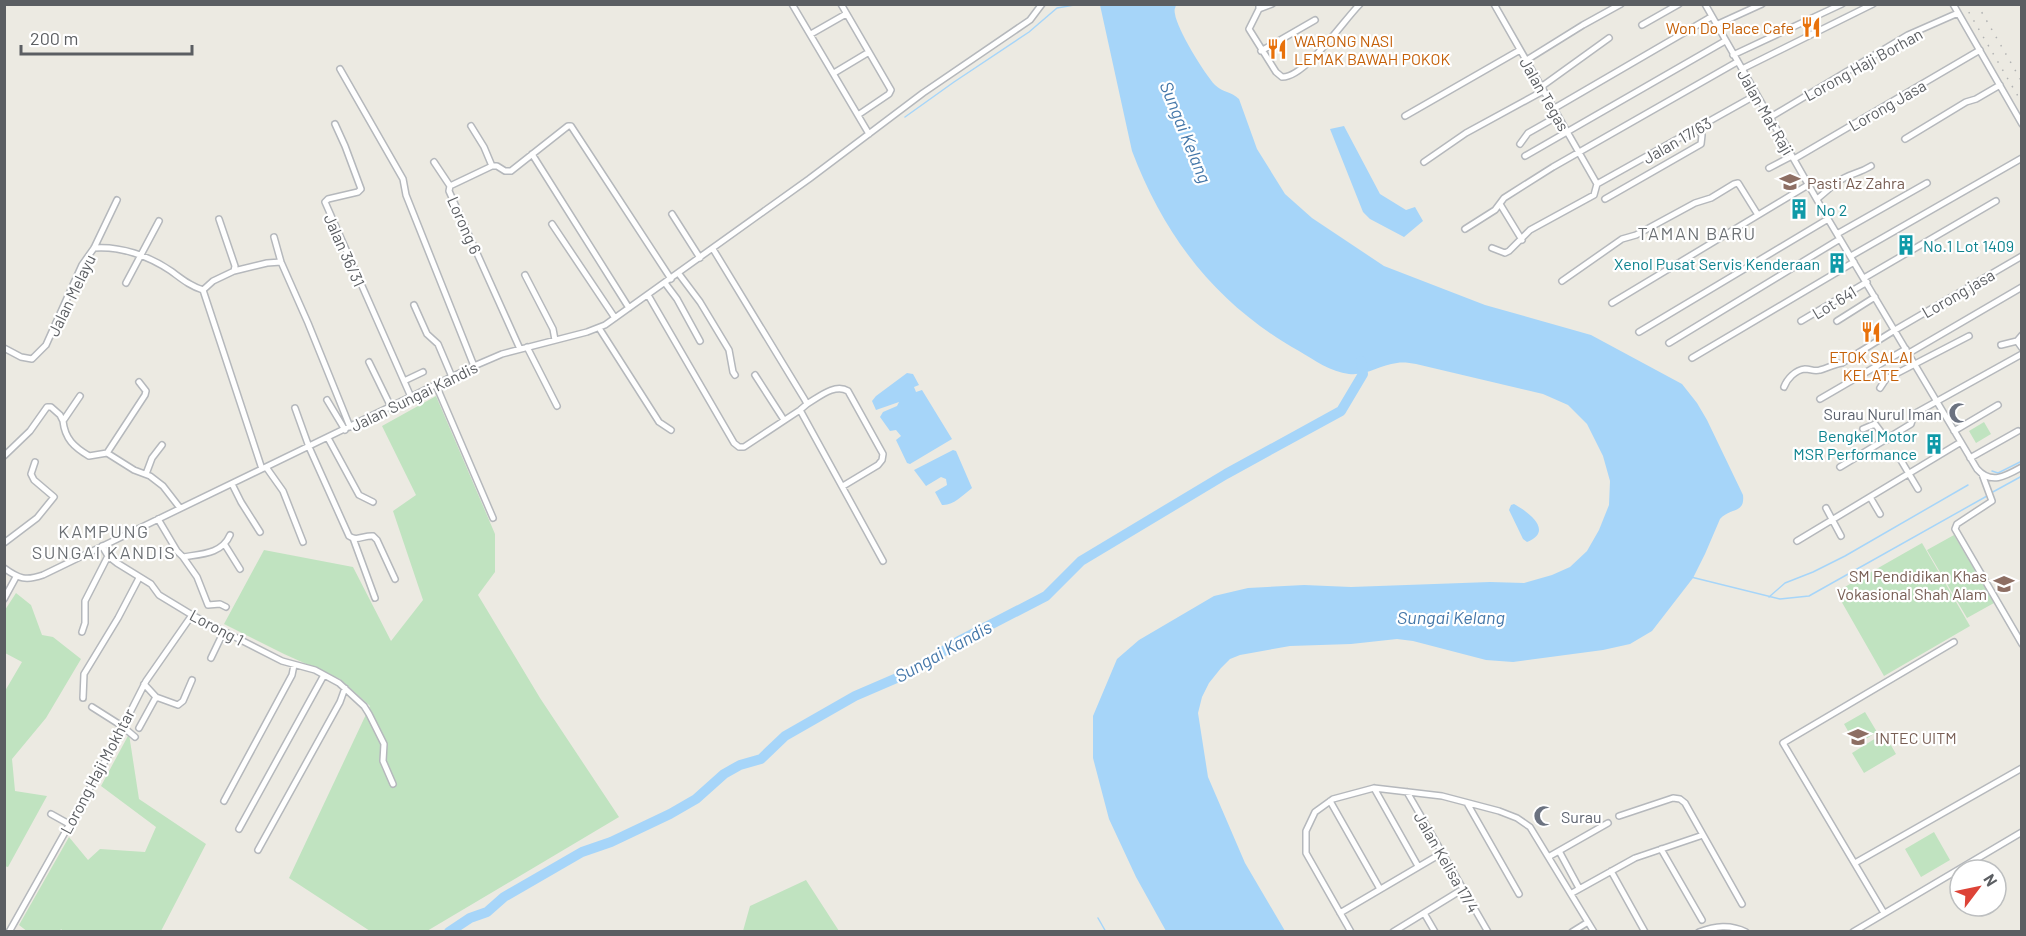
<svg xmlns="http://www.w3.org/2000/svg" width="2026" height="936" font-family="Barlow,sans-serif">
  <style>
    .green { fill: #c0e3c0 }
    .water { fill: #a6d5f9 }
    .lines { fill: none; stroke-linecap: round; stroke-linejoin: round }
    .stream { stroke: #a6d5f9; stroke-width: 1.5 }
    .river { stroke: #a6d5f9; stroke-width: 10 }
    .minor-casing { stroke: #b5b8bc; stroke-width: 8 }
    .minor { stroke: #fff; stroke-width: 5 }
    .rail { stroke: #b1b2b2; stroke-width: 1.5; stroke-dasharray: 1.5 8; stroke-linecap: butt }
    .labels { text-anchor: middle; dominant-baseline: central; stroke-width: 4.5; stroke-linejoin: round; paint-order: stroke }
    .food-label { font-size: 16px; fill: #c56008; stroke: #fff; text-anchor: end }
    .street-label { font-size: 16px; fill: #5b5e62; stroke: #fff }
    .education-label { font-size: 16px; fill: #785e54; stroke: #fff; text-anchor: start }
    .culture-label { font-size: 16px; fill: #0d838f; stroke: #fff; text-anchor: start }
    .worship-label { font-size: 16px; fill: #5b616d; stroke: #fff; text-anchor: end }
    .water-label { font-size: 18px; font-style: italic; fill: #4477a9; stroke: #fff }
    .neighbourhood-label { font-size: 18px; letter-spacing: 1.5px; fill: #6c7074; stroke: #fff }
  </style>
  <rect width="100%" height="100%" fill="#eceae2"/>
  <path class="green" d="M436 396 495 534V572L478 595 540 698 619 817 427 931H370L289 878 370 706 340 679 284 654 224 624 264 550 353 567 391 641 423 600 393 511 416 495 382 426Z
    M1984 422 1991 434 1976 443 1969 431Z
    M1954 535 1994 603 1967 618 1927 550Z
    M1922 543 1970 626 1884 676 1836 592Z
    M16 593 31 605 42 635 53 637 81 659 46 718 12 759 15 791 47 796 8 867 4 866 5 691 22 662 5 653V610Z
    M1865 712 1877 732 1856 745 1844 724Z
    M1884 733 1896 754 1864 773 1852 753Z
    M129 734 139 799 206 844 161 931 64 932 61 929 60 931 28 932 19 925 69 837 88 860 100 849 145 852 156 827 101 786Z
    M1934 832 1950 860 1921 877 1905 849Z
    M806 880 839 931H743L750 906Z"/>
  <path class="water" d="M1100 5H1176C1175 9 1174 9 1175 14 1177 29 1204 73 1215 85 1222 92 1232 92 1239 99L1257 149 1285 194 1312 218 1384 266 1485 305 1591 335 1682 384 1697 403 1707 420 1743 495C1745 514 1731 507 1720 519L1705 554 1693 578 1652 631 1630 644 1603 650 1513 662 1486 660 1413 641 1397 639 1351 644 1290 646 1240 655 1230 659 1221 668 1209 683 1202 697 1198 713 1208 777 1245 863 1285 931H1166L1136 877 1109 819 1093 758V716L1117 659 1139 640 1214 596 1248 588 1304 585 1351 587 1490 582 1524 583 1552 575 1570 567 1587 551 1599 530 1609 505 1610 481 1603 456 1587 424 1568 405 1543 394 1416 364C1410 363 1403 362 1397 363 1380 365 1366 376 1349 374 1331 372 1314 360 1299 351 1217 305 1165 238 1132 151Z
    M1344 126 1380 194 1406 210 1415 207 1423 221 1404 237 1370 219 1363 212 1330 129Z
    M907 373 913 374 919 385 914 387 916 392 922 390 952 439 910 464 907 463 896 440 901 436 896 430 890 431 880 417 883 412 897 406 899 402 876 410 872 401 876 396Z
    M953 450 956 451 972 488C963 495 953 506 942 505L935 492 947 485 946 479 941 477 926 486 914 470Z
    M1514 504C1527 511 1555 531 1527 542L1523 539 1509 510 1511 505Z"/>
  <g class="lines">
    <path class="stream" d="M905 117 954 82 1029 32 1057 8 1080 4
      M1992 471 1998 473 2022 461
      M1991 493 2022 476
      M1691 577 1780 599 1809 596 1987 496
      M1769 597 1785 583 1813 572 1845 556 1968 485
      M1098 918 1106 932"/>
    <path class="river" d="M449 932 470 918 487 912 504 897 582 852 611 842 670 814 696 799 724 774 740 765 761 759 785 736 855 696 913 671 959 641 1046 596 1081 561 1226 474 1341 411 1363 374 1361 361"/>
    <g class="minor-casing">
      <path id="minor" d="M792 4 869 134
        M841 4 891 90 889 94 858 115
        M1259 4V9L1249 29 1276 72 1282 77C1305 78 1343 21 1360 4
        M1494 4 1597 184
        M1705 4 1828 219 1977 469C1991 485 2006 476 2022 467
        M1953 4 2022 124
        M1259 9 1272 4
        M1642 25 1679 4
        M1716 25 1762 4
        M811 34 846 14
        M1261 51 1315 20
        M1733 55 1842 4
        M1525 61 1583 25 1621 4
        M340 69 403 179 406 195 474 366
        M1742 69 1873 4
        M834 73 869 52
        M1541 87 1609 38
        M1553 109 1711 17
        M1405 116 1520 50
        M1769 118 1908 35 1958 13
        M335 124 345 146 361 189 358 192 328 199 325 202 411 397
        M471 126 484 147 492 166
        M1905 139 1966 102 1976 99 2000 85
        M1520 144 1528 133 1558 116
        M532 154 629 308
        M1525 156 1725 41
        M1794 159 1980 50
        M434 162 450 186
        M1424 162 1466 133 1543 91
        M1769 168 1792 156
        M1597 184 1756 95
        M1605 199 1701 144 1702 135 1697 128
        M1817 199C1826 192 1833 184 1844 178 1853 173 1860 173 1871 166
        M1500 204 1522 240
        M672 214 700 258
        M219 219 235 266 234 271 213 281 203 290 262 469
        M552 224 615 318
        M1465 229 1495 210 1504 198 1553 167 1737 62
        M1837 234 1927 183
        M274 237 281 262 308 323 350 427
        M94 248C121 246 149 256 171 271 182 279 190 286 203 290
        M1492 248 1505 253 1509 251 1530 230 1594 195 1597 184
        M1851 256 2022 158
        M234 271 267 263 281 262
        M679 274 700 302 729 350 733 372 735 375
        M525 275 553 329 555 340
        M1864 278 1996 201
        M1562 281 1622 239 1636 235 1695 203 1711 198 1734 184 1738 183 1740 186 1758 215
        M126 283 159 221
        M665 283 677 299 700 341
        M648 295 734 443 739 447H744L800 410 807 404 805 400 713 249
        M1612 303 1808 185
        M414 305 427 334 438 344 452 377
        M1801 321 1867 282
        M1837 321 1875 297
        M599 328 659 422 671 430
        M1639 332 1828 219
        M2022 335 2017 341 2022 348
        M1669 343 1840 239
        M2001 345 2017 341
        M527 347 557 406
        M4 348 21 357 32 359 46 345 82 265 94 248 117 200
        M520 349 449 191 450 186 492 166H497L505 171H511L568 126H571L671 279
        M1909 353 2022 287
        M1692 358 1854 262
        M369 362 391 407
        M755 375 784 420
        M404 381 423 372
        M436 385 493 518
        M1784 387C1787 379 1795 370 1805 369 1811 369 1814 372 1820 370 1828 368 1834 364 1842 363L1895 330 2022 256
        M1880 388 1886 379 1969 336
        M80 396 63 421C65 439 74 447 89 456L107 453 134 470 150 476 163 486 180 508
        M1820 399 1906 349
        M327 400 345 430
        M807 404C819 397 835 383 848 391L883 454 882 460 878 465 843 486
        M295 408 309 447 349 536C357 542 364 535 373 536L377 540 395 579
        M800 410 883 561
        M1863 429 1875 424 1887 440
        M1954 431 1998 405
        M328 438 359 495 373 502
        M107 453 145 395 146 391 139 382
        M4 456 30 431 47 407H51L60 415 63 421
        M1899 457 1918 489
        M1970 458 2018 431
        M266 467 283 491 303 542
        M1840 467 1911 424 1914 414 2022 354
        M146 474 152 458 162 445
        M1982 474 1992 501 1957 524 1955 529 2022 644
        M232 484 241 502 260 532
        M1870 497 1880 514
        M1826 508 1841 536
        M158 519 177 551 183 557C201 554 222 554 230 535
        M353 538 375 598
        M1797 541 1961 442
        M4 543 37 518 54 497 34 480 31 474 35 462
        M225 545 240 569
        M102 546 108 556 117 563 151 584 159 595 192 615 282 661 315 670 339 683 364 706 369 714 384 744 383 761 393 784
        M183 557 197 577 208 605 220 604 226 607
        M4 568C19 579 26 581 43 575L474 366 502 354 587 332 605 325 809 179 923 93 1030 20 1042 4
        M4 599 16 577
        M82 632 85 623V601L108 556
        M211 658 224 631
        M156 697 178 705 183 701 192 680
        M83 698 84 674 118 618 139 578
        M92 707 122 726 135 737
        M139 728 156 697 144 684
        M1374 788 1418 866
        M1407 792 1488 932
        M224 801 292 675 294 665
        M1330 801 1380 889
        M1467 803 1519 894
        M51 814 69 824
        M1619 816 1673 798 1680 799 1685 803 1742 904
        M239 829 324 675
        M1661 849 1702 920
        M258 850 340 702 345 688
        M1559 851 1579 888
        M1550 856 1608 823
        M1855 863 2022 768
        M1611 871 1645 932
        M1572 893 1635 858 1703 835
        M1340 913 1442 853
        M1424 913 1435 932
        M1884 913 1783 743 1954 642
        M9 932 109 754 146 681 192 615
        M1351 932 1306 853V831L1315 812 1333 799 1374 788 1442 796 1499 811 1517 818 1530 827 1594 932
        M1393 932 1463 889
        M1572 932 1588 922
        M1699 932C1715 926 1730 924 1746 932
        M1853 932 2022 832"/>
    </g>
    <use href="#minor" class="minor"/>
    <path class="rail" d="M1964 4 2022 103
      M1977 4 2022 82"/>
  </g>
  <defs>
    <g id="restaurant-bare" transform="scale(1.62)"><path d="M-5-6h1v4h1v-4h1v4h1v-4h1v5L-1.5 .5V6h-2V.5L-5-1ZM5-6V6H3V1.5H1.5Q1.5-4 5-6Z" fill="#e8710a" stroke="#fff" stroke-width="2.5" paint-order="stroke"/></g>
    <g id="school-bare" transform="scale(1.62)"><path d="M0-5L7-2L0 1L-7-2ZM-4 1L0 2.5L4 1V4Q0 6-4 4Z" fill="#8d6e63" stroke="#fff" stroke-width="2.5" paint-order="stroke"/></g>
    <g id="building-bare" transform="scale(1.62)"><path d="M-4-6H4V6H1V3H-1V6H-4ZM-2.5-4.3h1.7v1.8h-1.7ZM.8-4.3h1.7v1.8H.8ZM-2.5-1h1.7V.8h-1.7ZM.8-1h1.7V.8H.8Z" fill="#0f9aa8" stroke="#fff" stroke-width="2.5" paint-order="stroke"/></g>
    <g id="mosque-bare" transform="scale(1.62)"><path d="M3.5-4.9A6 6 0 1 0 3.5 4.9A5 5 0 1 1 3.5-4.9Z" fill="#6b7280" stroke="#fff" stroke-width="2.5" paint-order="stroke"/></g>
    <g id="university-bare" transform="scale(1.62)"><path d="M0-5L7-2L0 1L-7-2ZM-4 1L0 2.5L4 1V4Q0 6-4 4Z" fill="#8d6e63" stroke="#fff" stroke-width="2.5" paint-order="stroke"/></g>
  </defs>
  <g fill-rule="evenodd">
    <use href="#restaurant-bare" x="1811" y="27"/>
    <use href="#restaurant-bare" x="1277" y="49"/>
    <use href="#school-bare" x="1790" y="182"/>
    <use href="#building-bare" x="1799" y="209"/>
    <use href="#building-bare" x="1906" y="245"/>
    <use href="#building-bare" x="1837" y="263"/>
    <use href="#restaurant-bare" x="1871" y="332"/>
    <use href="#mosque-bare" x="1959" y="413"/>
    <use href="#building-bare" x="1934" y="444"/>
    <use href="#school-bare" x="2004" y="584"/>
    <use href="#university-bare" x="1858" y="737"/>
    <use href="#mosque-bare" x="1544" y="816"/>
  </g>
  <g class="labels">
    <g class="food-label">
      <text x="1794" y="27">Won Do Place Cafe</text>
      <text x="1294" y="40" text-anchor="start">WARONG NASI<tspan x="1294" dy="18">LEMAK BAWAH POKOK</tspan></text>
      <text x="1871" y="356" text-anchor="middle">ETOK SALAI<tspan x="1871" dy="18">KELATE</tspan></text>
    </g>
    <g class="street-label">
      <text transform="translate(1863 64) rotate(-29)">Lorong Haji Borhan</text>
      <text transform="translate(1545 94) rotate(60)">Jalan Tegas</text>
      <text transform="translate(1887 105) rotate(-30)">Lorong Jasa</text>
      <text transform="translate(1766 112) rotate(60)">Jalan Mat Raji</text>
      <text transform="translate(1677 140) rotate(-30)">Jalan 17/63</text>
      <text transform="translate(465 225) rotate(66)">Lorong 6</text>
      <text transform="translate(345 250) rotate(66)">Jalan 36/31</text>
      <text transform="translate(1958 293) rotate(-30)">Lorong jasa</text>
      <text transform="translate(71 295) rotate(-64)">Jalan Melayu</text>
      <text transform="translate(1834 302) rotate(-31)">Lot 641</text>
      <text transform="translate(414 396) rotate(-26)">Jalan Sungai Kandis</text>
      <text transform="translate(217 627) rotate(28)">Lorong 1</text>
      <text transform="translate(97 771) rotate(-62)">Lorong Haji Mokhtar</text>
      <text transform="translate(1447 862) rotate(60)">Jalan Kelisa 17/4</text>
    </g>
    <g class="education-label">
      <text x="1807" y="182">Pasti Az Zahra</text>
      <text x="1987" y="575" text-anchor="end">SM Pendidikan Khas<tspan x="1987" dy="18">Vokasional Shah Alam</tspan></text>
      <text x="1875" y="737">INTEC UITM</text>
    </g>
    <g class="culture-label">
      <text x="1816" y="209">No 2</text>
      <text x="1923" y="245">No.1 Lot 1409</text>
      <text x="1820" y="263" text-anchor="end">Xenol Pusat Servis Kenderaan</text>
      <text x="1917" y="435" text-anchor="end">Bengkel Motor<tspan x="1917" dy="18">MSR Performance</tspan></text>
    </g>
    <g class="worship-label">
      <text x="1942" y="413">Surau Nurul Iman</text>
      <text x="1561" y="816" text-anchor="start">Surau</text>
    </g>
    <g class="water-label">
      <text transform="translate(1186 132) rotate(68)">Sungai Kelang</text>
      <text x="1451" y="617">Sungai Kelang</text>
      <text transform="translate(943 651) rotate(-29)">Sungai Kandis</text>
    </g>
    <g class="neighbourhood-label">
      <text x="1697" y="233">TAMAN BARU</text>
      <text x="104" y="531">KAMPUNG<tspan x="104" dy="21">SUNGAI KANDIS</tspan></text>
    </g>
  </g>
  <rect width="2026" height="936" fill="none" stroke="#5b5e62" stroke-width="12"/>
  <g transform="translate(1978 888) rotate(58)"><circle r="28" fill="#ffffff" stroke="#bdbfc0" stroke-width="1.5"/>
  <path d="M0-4.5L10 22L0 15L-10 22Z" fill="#dd4337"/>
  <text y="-9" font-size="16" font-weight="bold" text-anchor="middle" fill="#5b5e62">N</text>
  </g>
  <path d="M21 45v9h171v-9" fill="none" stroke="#5b5e62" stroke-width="3"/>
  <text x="30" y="45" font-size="18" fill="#5b5e62" stroke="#ffffff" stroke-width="4.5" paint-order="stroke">200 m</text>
</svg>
